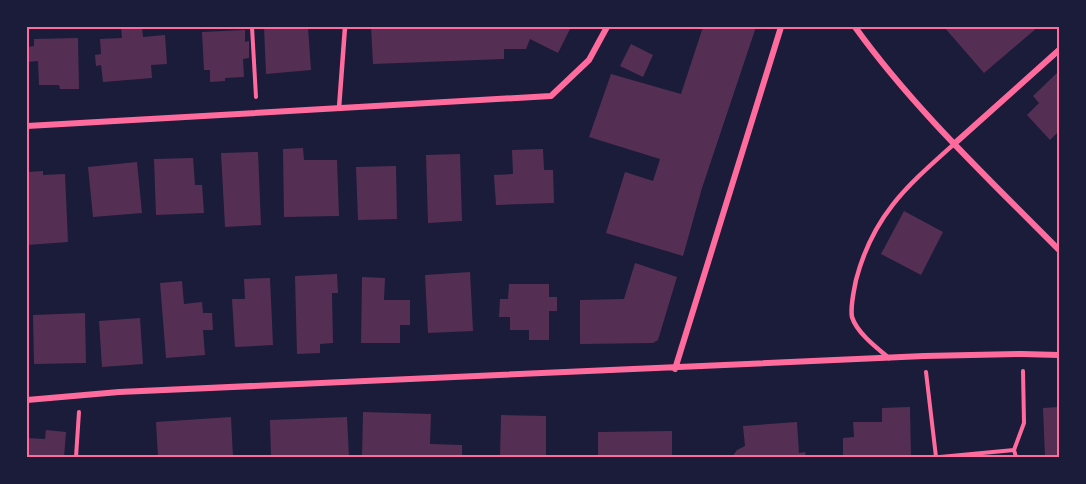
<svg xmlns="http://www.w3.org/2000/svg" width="1086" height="484" font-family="Jost,sans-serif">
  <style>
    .building { fill: #542f53 }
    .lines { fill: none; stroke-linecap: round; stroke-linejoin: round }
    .path { stroke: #ff6b9d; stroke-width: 4 }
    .service { stroke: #ff6b9d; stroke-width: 4.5 }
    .minor { stroke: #ff6b9d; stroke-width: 6 }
    .neatline { fill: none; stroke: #ff6b9d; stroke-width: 2 }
  </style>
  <rect width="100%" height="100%" fill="#1b1b3a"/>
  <path class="building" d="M121 27H142L143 37 165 35 167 64 151 65 152 78 103 82 101 65 96 66 95 55 101 54 100 39 122 38Z
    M264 27H308L311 70 266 74Z
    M371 27H571L558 53 530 39 526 49H504V59L373 64Z
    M703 27H756L702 188 683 256 606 233 625 172 653 181 660 159 589 137 611 74 681 94Z
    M944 27H1038L984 73Z
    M245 30V42L249 41V58L243 59 244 77 225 78V81L210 82V70H204L202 32Z
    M78 38 79 89H60L59 85H39L38 61 28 62V47L34 46V39Z
    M631 44 653 55 643 77 620 66Z
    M1059 71V131L1050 140 1027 115 1039 103 1033 96Z
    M303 148 304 160H337L339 216 284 217 283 149Z
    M543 149 544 170H553L554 203 496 205 494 175 513 174 512 150Z
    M258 152 261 225 225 227 221 153Z
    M460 154 462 221 428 223 426 155Z
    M193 158 195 185H202L204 213 156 215 154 159Z
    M137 162 142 213 93 217 88 167Z
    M396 166 397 219 358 220 356 167Z
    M43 171V175L65 174 68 242 27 245V172Z
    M904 211 943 232 921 275 881 254Z
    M635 263 677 277 658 340 653 343 580 344V300L624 299Z
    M470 272 473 331 428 333 425 275Z
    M337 274 338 293H332L333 343 320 344V353L297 354 295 276Z
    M362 277 385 278 384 300H410V325H400V343H361Z
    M270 278 273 345 235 347 232 299H245L244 279Z
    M182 281 184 304 202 302 203 313H212L213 330H203L205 355 166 358 160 283Z
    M509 284H549V297H557V311H549V340H529V330H510V317H499L500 299H508Z
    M85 313 86 363 34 364 33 315Z
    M140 318 143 364 102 367 99 321Z
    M910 407 911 457 843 456V438L854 437 853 422H882V408Z
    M1059 407V457H1045L1043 408Z
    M363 412 431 414 430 444 462 445V457H362Z
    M501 415 546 416V457H500Z
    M231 417 233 457H158L156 422Z
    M347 417 349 457H271L270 420Z
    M797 422 799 453 805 452 806 457H732L737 450 745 446 743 426Z
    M46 430 66 432 64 457H27V438L45 439Z
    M672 431V457H598V432Z"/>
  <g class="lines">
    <path class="path" d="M252 27 256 97
      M926 372 936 457
      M1014 450 1016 457
      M76 457 79 412
      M940 457 1014 450 1024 423 1023 371"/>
    <path class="service" d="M339 108 345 27
      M889 358C877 348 857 333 852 317 850 306 854 291 856 280 873 215 907 186 954 144"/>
    <path class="minor" d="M855 27C914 109 989 179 1059 250
      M27 126 551 96 589 60 607 27
      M954 144 1059 50
      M675 369 781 27
      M27 400 119 392 924 356 1022 354 1059 355"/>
  </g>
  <rect width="1086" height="484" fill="none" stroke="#1b1b3a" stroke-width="57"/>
  <rect x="28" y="28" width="1030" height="428" class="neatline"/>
</svg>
